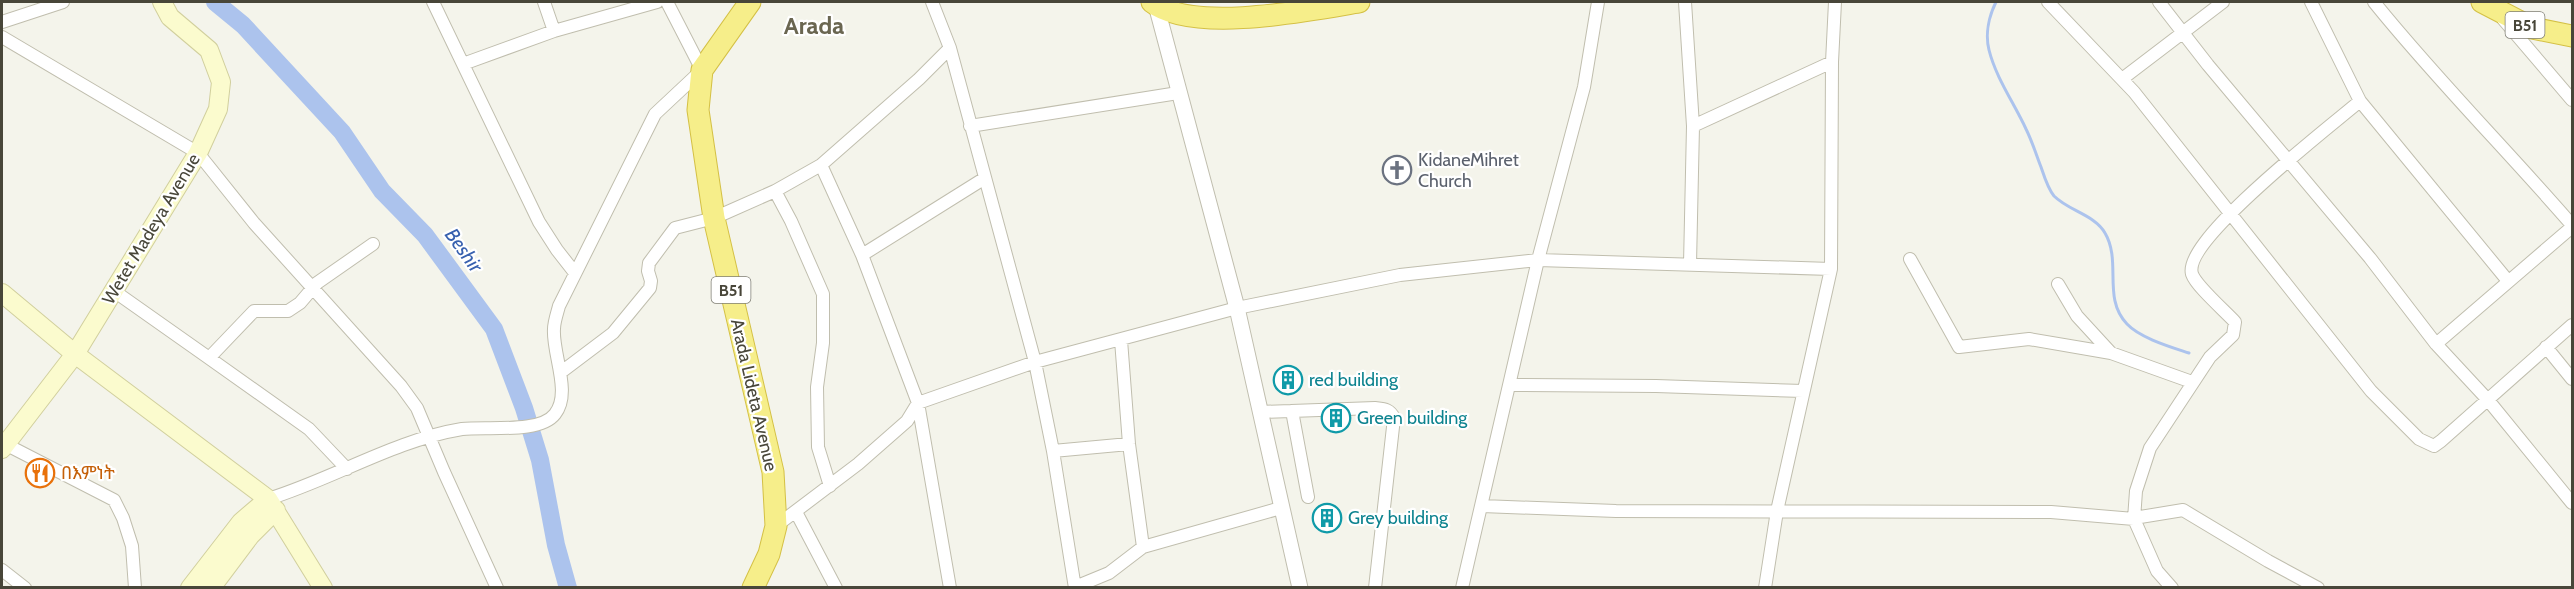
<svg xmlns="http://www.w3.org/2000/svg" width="2574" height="589" font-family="Cabin,'Noto Sans Ethiopic',sans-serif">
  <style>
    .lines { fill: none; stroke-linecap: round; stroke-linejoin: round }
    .stream { stroke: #acc3ed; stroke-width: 3 }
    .river { stroke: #acc3ed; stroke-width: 18 }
    .minor-casing { stroke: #c0beae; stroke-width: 14 }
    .tertiary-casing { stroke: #c0beae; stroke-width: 17 }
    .secondary-casing { stroke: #d1cf9d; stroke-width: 20 }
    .trunk-casing { stroke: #d4c045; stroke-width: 23 }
    .minor { stroke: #fff; stroke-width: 12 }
    .tertiary { stroke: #fff; stroke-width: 15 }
    .secondary { stroke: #fbfbce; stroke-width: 18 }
    .trunk { stroke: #f6ee8a; stroke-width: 21 }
    .labels { text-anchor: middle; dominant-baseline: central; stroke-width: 4.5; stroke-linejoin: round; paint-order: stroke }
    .shield { fill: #fff; stroke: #7f7e74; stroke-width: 1.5 }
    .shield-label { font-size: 16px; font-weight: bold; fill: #484639 }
    .worship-label { font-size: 18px; fill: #5b616d; stroke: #fff; text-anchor: start }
    .street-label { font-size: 18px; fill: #484639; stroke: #fff }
    .culture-label { font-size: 18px; fill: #0d838f; stroke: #fff; text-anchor: start }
    .food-label { font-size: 18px; fill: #c56008; stroke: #fff; text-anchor: start }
    .water-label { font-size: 20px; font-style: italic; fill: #3861af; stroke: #fff }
    .district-label { font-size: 24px; font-weight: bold; fill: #6a6651; stroke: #fff }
  </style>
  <rect width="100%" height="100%" fill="#f4f4eb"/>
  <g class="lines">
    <path class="stream" d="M1996 2C1989 16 1985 34 1989 50 1996 78 2014 103 2026 129 2032 141 2036 154 2041 167 2044 176 2048 189 2054 196 2069 211 2095 215 2105 233 2122 262 2102 298 2127 324 2140 338 2171 347 2189 353"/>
    <path class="river" d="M215 2 243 25 342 132 382 191 425 235 494 329 524 408 540 460 556 545 568 588"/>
    <g class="minor-casing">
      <path id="minor" d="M433 2 539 222 557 250 575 273
        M544 2 554 31
        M932 2 950 48 1035 362 1053 451 1075 588
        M1685 2 1693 126 1690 264
        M2048 2 2134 92 2371 391 2419 439 2434 446 2441 441 2572 325
        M2159 2 2208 65 2370 258 2436 344 2488 400 2572 503
        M2311 2 2360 101 2508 281
        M2374 2C2436 79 2507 150 2572 225
        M2503 19 2572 100
        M2 22 63 2
        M2 37 198 153 254 223 401 386 417 408 444 472 497 588
        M463 64 554 31 657 2
        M2122 79 2223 2
        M970 126 1178 93
        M1693 126 1832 62
        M821 165 862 255 918 403 950 588
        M775 191 791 221 823 294V343L817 387 818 447 830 486
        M862 255 985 178
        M1910 259 1959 347 2029 339 2111 353
        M2058 284 2077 316 2111 353 2192 382
        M114 291 209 358 254 311H288L300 303 317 283 373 244
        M1121 340 1129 444 1143 547
        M2436 344 2572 227
        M2546 347 2572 379
        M209 358 309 429 347 469
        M560 373 613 333 650 288 651 281 648 271 649 263 675 228 714 218 775 191 821 165 919 79 950 48
        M1509 385 1656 386 1803 391
        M1292 411 1308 497
        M1260 412 1375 408C1384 409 1390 409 1394 418L1375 588
        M5 444 114 500 123 518 132 546 135 588
        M1053 451 1129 444
        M268 499C333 479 395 440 462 429 486 426 540 434 555 414 572 393 552 353 554 329 554 322 557 314 559 306L655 114 702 70 667 2
        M1482 506 1616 511 2051 512 2134 519
        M796 512 836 588
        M2134 518 2183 510 2268 561 2318 588
        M776 526 858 464 907 421 918 403 1035 362 1237 308 1400 275 1538 260 1831 269
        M2 570 25 588
        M1075 587 1109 573 1143 547 1281 508
        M1462 588 1538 260 1584 87 1598 2
        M1765 588 1777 511 1831 269 1832 62 1835 2
        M2172 588 2157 571 2134 519 2136 491 2150 448 2210 357 2233 335 2235 322C2225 311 2196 286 2192 274 2182 240 2332 125 2360 101"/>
    </g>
    <g class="tertiary-casing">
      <path id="tertiary" d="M1156 5 1237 308 1300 588"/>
    </g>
    <g class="secondary-casing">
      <path id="secondary" d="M2 293 75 354 268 499 323 588
        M2 449 75 354 198 153 218 109 221 82 209 50 170 17 162 2
        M190 588 241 522 268 499
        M211 588 250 536 276 510"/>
    </g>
    <g class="trunk-casing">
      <path id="trunk" d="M750 2 702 70 698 110 714 218 773 472 776 526 769 554 753 588
        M1152 2C1192 34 1311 10 1359 2
        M2482 2 2532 28 2572 36"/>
    </g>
    <use href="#minor" class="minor"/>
    <use href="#tertiary" class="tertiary"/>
    <use href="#secondary" class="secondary"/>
    <use href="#trunk" class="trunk"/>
  </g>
  <defs>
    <g id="church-ring" transform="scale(1.5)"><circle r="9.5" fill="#fff" stroke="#6b7280" stroke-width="1.5"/><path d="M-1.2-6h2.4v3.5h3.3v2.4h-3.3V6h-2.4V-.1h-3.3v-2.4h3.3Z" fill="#6b7280"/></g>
    <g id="building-ring" transform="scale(1.5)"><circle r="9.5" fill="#fff" stroke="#0f9aa8" stroke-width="1.5"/><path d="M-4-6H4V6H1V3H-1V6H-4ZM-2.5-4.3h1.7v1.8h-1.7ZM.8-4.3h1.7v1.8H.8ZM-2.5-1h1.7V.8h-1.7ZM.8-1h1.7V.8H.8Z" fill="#0f9aa8"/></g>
    <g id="restaurant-ring" transform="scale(1.5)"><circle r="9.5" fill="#fff" stroke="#e8710a" stroke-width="1.5"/><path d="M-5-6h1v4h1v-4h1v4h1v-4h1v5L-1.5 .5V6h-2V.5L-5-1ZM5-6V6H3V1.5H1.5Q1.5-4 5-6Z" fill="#e8710a"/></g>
  </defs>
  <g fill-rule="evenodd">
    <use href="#church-ring" x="1397" y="170"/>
    <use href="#building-ring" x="1288" y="380"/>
    <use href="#building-ring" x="1336" y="418"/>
    <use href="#restaurant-ring" x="40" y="473"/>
    <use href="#building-ring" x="1327" y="518"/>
  </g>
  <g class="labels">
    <g class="shield">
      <rect x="2505.5" y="12" width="39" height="26" rx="4.5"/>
      <rect x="711.5" y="277" width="39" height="26" rx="4.5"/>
    </g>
    <g class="shield-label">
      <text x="2525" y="25">B51</text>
      <text x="731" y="290">B51</text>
    </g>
    <g class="worship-label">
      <text x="1418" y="160">KidaneMihret<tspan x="1418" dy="21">Church</tspan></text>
    </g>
    <g class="street-label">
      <text transform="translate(151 229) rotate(-59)">Wetet Madeya Avenue</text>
      <text transform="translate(754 395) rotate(77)">Arada Lideta Avenue</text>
    </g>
    <g class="culture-label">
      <text x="1309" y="380">red building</text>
      <text x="1357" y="418">Green building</text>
      <text x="1348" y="518">Grey building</text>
    </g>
    <g class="food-label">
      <text x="61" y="473">በእምነት</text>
    </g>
    <g class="water-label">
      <text transform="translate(464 250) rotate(54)">Beshir</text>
    </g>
    <g class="district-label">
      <text x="814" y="25">Arada</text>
    </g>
  </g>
  <rect width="2574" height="589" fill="none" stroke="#484639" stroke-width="6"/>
</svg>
